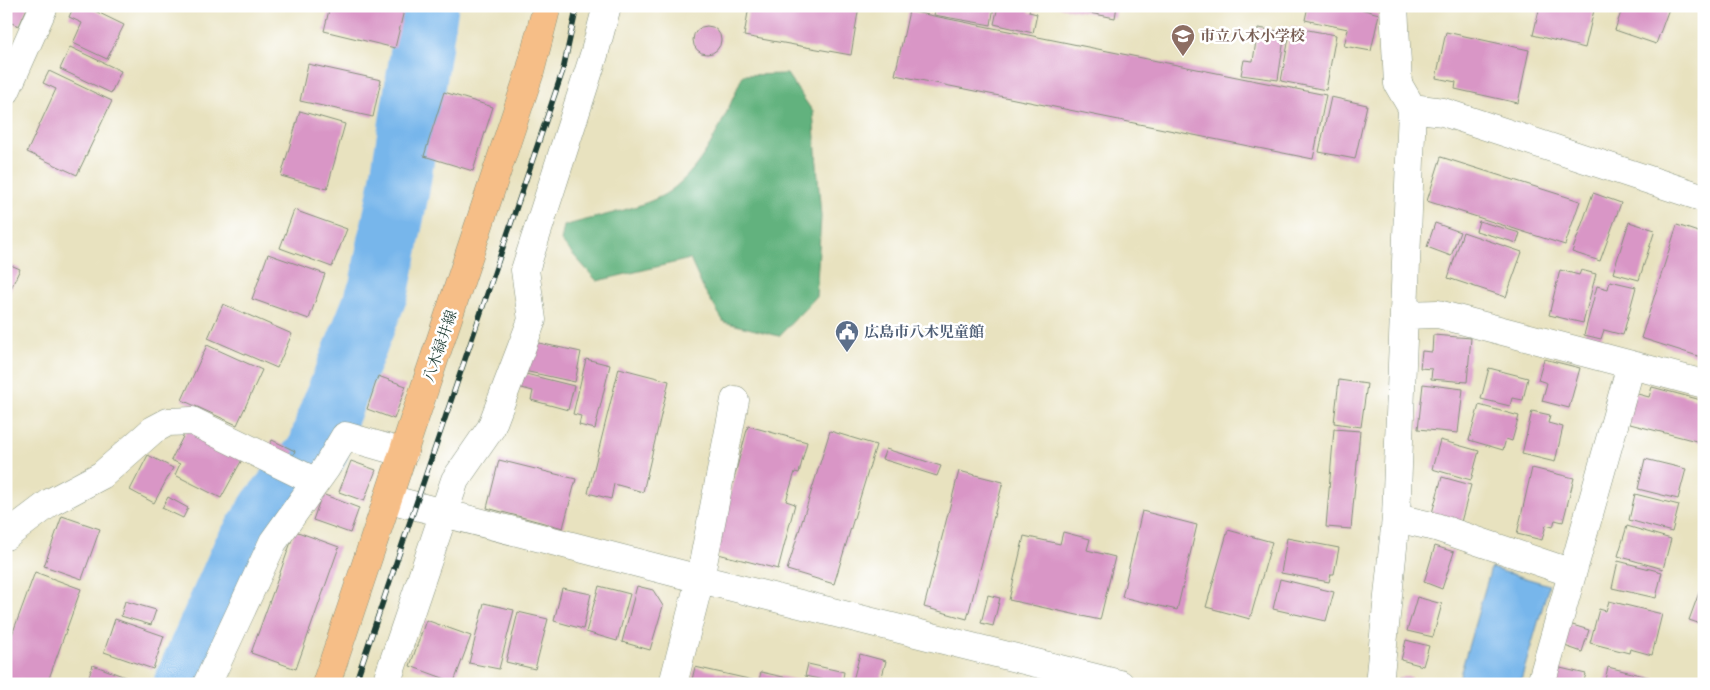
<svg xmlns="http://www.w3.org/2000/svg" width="1710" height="690" font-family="Alegreya,'Noto Serif JP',serif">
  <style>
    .forest { fill: #62b27e; stroke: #407859 }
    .water { fill: #77b6eb; stroke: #4b7a90 }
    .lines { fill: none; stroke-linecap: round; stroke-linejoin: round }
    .river { stroke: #77b6eb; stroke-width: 61 }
    .building { fill: #d996c6 }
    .minor-casing { stroke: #84907a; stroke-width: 29 }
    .major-casing { stroke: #84907a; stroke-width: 29 }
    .minor { stroke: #fff; stroke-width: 28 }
    .major { stroke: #f6be87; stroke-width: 28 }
    .rail-casing { stroke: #1f3d34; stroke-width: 5.5 }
    .rail { stroke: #fff; stroke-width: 4; stroke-dasharray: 11; stroke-linecap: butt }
    .labels { text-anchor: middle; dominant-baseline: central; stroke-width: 5; stroke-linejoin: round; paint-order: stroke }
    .education-label { font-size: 15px; font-weight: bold; fill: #785e54; stroke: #fff; text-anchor: start }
    .service-label { font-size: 15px; font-weight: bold; fill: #4e5e75; stroke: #fff; text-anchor: start }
    .street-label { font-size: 15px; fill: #1f3d34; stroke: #fff }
  </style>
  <rect width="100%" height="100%" fill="#fff"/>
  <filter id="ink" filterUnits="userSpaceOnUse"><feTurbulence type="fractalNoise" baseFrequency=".02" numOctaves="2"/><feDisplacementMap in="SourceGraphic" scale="10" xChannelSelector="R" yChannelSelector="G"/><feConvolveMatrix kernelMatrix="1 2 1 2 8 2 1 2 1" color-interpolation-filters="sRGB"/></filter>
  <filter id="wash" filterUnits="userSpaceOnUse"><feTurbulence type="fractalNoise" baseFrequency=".0096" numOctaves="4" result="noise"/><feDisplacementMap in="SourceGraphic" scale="20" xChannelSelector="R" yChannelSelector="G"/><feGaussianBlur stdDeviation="1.12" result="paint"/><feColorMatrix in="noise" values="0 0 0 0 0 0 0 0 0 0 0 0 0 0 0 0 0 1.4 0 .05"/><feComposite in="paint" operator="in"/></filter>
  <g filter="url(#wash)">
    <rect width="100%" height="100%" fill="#e8e2bf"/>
    <path class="forest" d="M787 74 813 112 821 217 816 297 779 336 724 322 703 288 690 259 597 281 561 241 564 226C593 217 646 208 670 191 707 164 725 116 743 75Z"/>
    <path class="water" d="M1491 568 1549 585 1520 684 1458 682Z"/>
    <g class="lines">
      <path class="river" d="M184 684 242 553 269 510 318 451 327 419 379 289 399 189 428 6"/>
    </g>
    <g id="blocks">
      <path class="building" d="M6 6H28L19 26 6 21Z
        M74 6H85L124 25 107 59 73 43 82 23 69 17Z
        M330 6H405L395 48 324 31Z
        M749 6H859L851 55 744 36Z
        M936 6H994L991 25 934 15Z
        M998 6H1030L1029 12 1037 14 1033 33 994 24Z
        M1054 6H1117L1115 18Z
        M1308 6H1350L1379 14 1371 51 1344 46 1348 29 1305 20Z
        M1540 6H1595L1585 48 1533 35Z
        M1623 6H1670L1656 44 1615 30Z
        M909 11 1326 95 1313 159 895 75Z
        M693 40a14 14 0 1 1 28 0a14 14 0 1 1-28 0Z
        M1291 27 1336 35 1326 90 1281 81Z
        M1258 28 1285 32 1278 80 1241 75 1244 60 1253 61Z
        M1446 32 1529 50 1518 103 1455 89 1456 82 1436 78Z
        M70 47 121 71 111 93 60 69Z
        M308 64 381 80 373 117 300 101Z
        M49 71 112 101 77 175 27 152 56 89 43 83Z
        M444 92 493 107 473 171 424 156Z
        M1331 97 1367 105 1355 159 1319 152Z
        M300 111 345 124 327 189 281 176Z
        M1441 157 1580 201 1565 245 1427 201Z
        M1593 193 1621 203 1600 261 1572 252Z
        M294 210 347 229 332 267 280 248Z
        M1479 221 1520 233 1517 243 1476 231Z
        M1629 222 1655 230 1639 280 1613 273Z
        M1435 223 1460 232 1451 256 1427 247Z
        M1677 225 1704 234V358L1641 338Z
        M1463 232 1522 252 1506 297 1448 278Z
        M268 254 325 274 309 319 252 299Z
        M6 263 20 269 6 299Z
        M1560 270 1579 275 1581 270 1596 274 1583 323 1549 315Z
        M1610 281 1636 287 1623 335 1604 330 1601 339 1584 335 1597 286 1608 289Z
        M223 304 292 334 277 368 208 338Z
        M1433 335 1471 338 1467 382 1431 379 1432 369 1420 368 1422 351 1432 352Z
        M534 342 581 352 575 382 524 371Z
        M207 345 262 370 237 425 182 400Z
        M586 359 610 365 595 429 579 425 581 416 573 414Z
        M1544 359 1580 368 1569 408 1542 401 1547 383 1538 380Z
        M619 368 669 381 643 492 614 484 611 499 588 493Z
        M1489 368 1528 378 1523 400 1512 398 1510 406 1481 399Z
        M522 373 574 386 568 410 531 400 533 391 518 387Z
        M378 376 406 386 394 419 367 409Z
        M1339 380 1367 384 1361 427 1334 423Z
        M1423 384 1463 389 1458 433 1418 429Z
        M1652 387 1701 400 1699 405 1704 406V443L1626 423 1634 393 1649 397Z
        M1479 405 1519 416 1512 441 1506 439 1503 450 1469 440Z
        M1532 411 1550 415 1548 423 1563 427 1555 462 1522 454Z
        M748 426 807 442 799 473 795 472 786 501 795 504 778 569 714 553Z
        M188 427 244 456 221 498 175 475 180 464 171 460Z
        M1334 429 1360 431 1351 529 1326 527Z
        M830 431 876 445 834 584 787 570Z
        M272 440 295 451 289 463 267 452Z
        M1440 440 1479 451 1471 480 1432 469Z
        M886 449 941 466 937 476 882 459Z
        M148 455 173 468 154 503 130 490Z
        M1645 459 1686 469 1678 499 1638 489Z
        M499 460 576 479 563 528 487 508Z
        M351 461 376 470 364 501 339 492Z
        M1532 468 1574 478 1563 522 1555 520 1553 527 1546 525 1542 540 1517 534Z
        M959 471 1003 482 967 619 924 607Z
        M1442 477 1471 485 1461 522 1432 513Z
        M322 494 359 508 350 533 313 520Z
        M1635 494 1679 505 1672 532 1629 520Z
        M168 497 188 508 183 518 162 508Z
        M1142 511 1197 525 1177 610 1122 597Z
        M62 516 100 529 82 579 44 566Z
        M1627 526 1671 539 1663 569 1618 556Z
        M1228 530 1272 542 1250 619 1206 607Z
        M295 531 339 547 296 669 251 653Z
        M1063 532 1090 539 1087 550 1115 557 1100 620 1009 600 1024 536 1060 544Z
        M1287 538 1339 548 1334 574H1331L1329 582 1281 573Z
        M1435 546 1454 552 1442 589 1424 582Z
        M1618 561 1662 572 1656 598 1612 588Z
        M35 572 81 589 47 684H16L6 680V651Z
        M1280 579 1334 592 1326 621 1273 609Z
        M1704 579V625L1689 620Z
        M599 586 630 594 617 641 586 632Z
        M637 586 653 590 663 606 650 650 622 642Z
        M562 588 591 594 583 629 554 621Z
        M988 595 1000 598 993 626 981 623Z
        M1417 597 1442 604 1433 637 1407 631Z
        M125 601 156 610 151 625 121 616Z
        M1609 601 1662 614 1652 655 1630 649 1629 653 1590 643 1599 609 1606 611Z
        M484 603 514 610 499 669 469 663Z
        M518 612 548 619 535 669 506 662Z
        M115 619 164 636 153 669 104 652Z
        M426 620 471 636 454 682 410 666Z
        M1566 623 1589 630 1582 652 1559 644Z
        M1406 640 1429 646 1423 666 1401 660Z
        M860 654 886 661 880 684H852Z
        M808 664 844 672 842 684 805 676Z
        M93 665 144 684H86Z
        M695 667 753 680V684H691Z
        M1556 667 1586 674 1583 684H1552Z
        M1608 667 1672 683V684H1604Z
        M761 672 810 683V684H758Z
        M1398 677H1411V684H1398Z"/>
    </g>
  </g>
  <g filter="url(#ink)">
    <use href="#blocks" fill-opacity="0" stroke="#84907a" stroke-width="1"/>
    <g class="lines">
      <g class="minor-casing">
        <path id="minor" d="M6 91 44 6
          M1412 108 1443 112 1704 198
          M1404 315 1438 314 1704 384
          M389 499 700 579 1120 684
          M1396 518 1436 527 1572 573
          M6 536 51 502 102 475 153 430 168 422 192 421 316 482
          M207 684 273 542 326 468 345 436 404 453
          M386 684 455 480 491 428 532 320 525 270 594 55 607 6
          M673 684 700 579 735 400
          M1379 684 1396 518 1412 108 1398 84 1394 6
          M1541 684 1631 365"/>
      </g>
      <g class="major-casing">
        <path id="major" d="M326 684 530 72 547 6"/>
      </g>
      <use href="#minor" class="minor"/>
      <use href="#major" class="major"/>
      <g class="rail-casing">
        <path id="rail" d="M355 684 563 70 577 6"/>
      </g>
      <use href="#rail" class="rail"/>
    </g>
  </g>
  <defs>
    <g id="school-pin" transform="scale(1.25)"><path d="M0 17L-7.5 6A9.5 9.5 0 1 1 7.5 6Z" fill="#8d6e63" stroke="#fff"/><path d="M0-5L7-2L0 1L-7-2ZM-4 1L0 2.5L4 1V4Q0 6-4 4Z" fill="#fff"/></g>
    <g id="civic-pin" transform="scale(1.25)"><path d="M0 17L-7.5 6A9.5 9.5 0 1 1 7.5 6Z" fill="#5c6f8a" stroke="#fff"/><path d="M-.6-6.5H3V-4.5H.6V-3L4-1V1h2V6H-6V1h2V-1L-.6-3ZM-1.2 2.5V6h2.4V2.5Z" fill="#fff"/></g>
  </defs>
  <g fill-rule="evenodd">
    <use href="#school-pin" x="1183" y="36"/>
    <use href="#civic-pin" x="847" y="332"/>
  </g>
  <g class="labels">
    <g class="education-label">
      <text x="1200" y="36">市立八木小学校</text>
    </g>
    <g class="service-label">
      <text x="864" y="332">広島市八木児童館</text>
    </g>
    <g class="street-label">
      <text transform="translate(440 346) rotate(-71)">八木緑井線</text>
    </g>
  </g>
  <rect width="1710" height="690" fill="none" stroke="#fff" stroke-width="25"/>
</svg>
